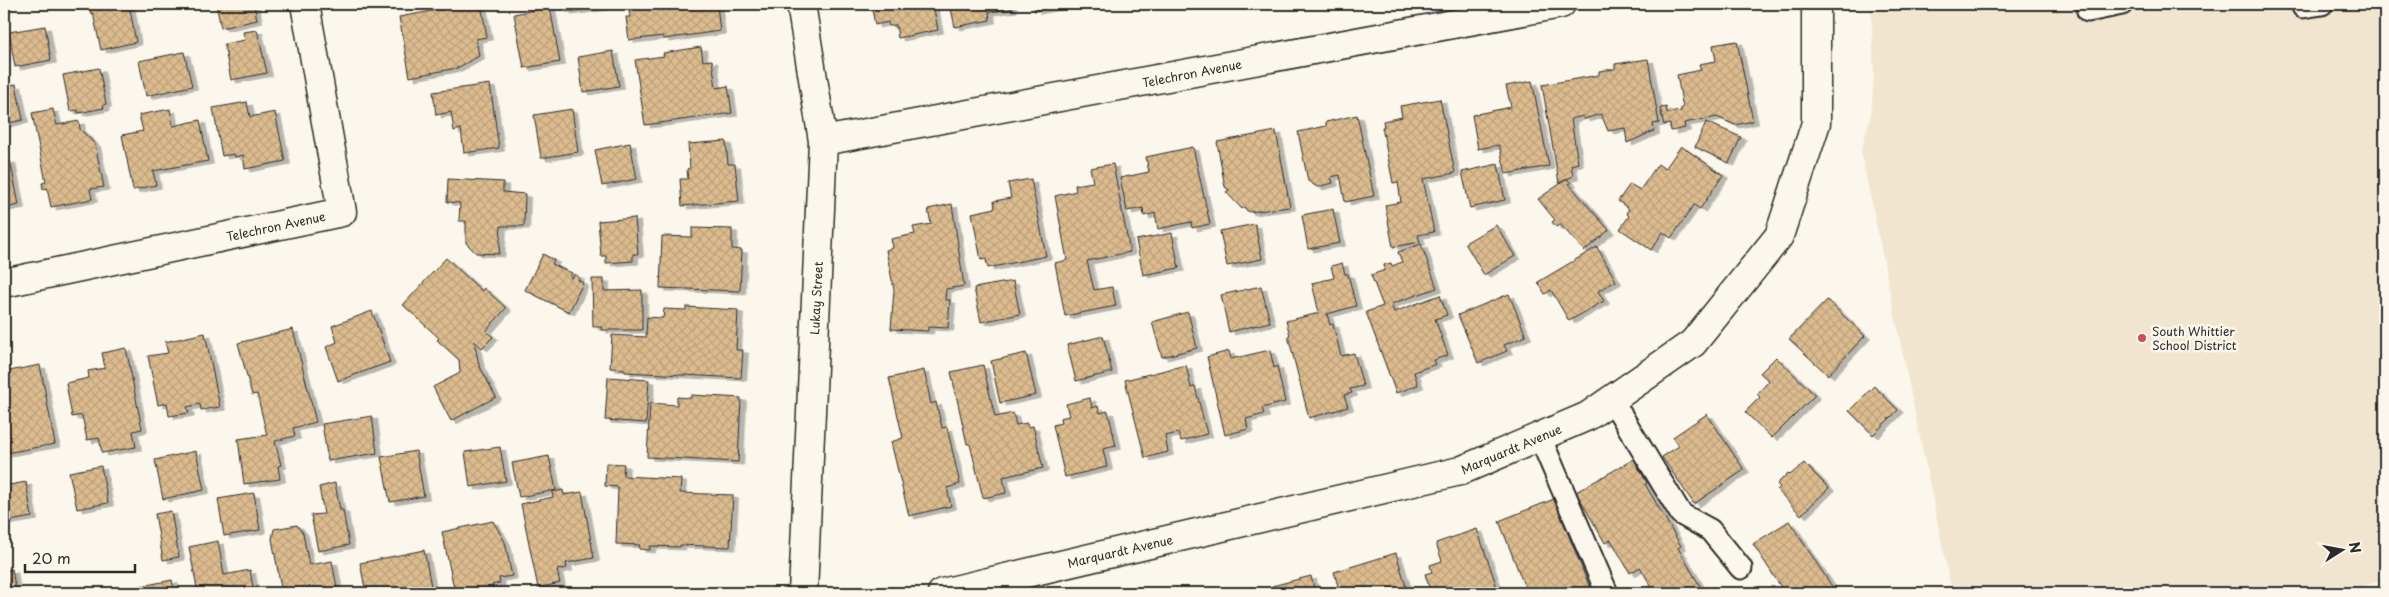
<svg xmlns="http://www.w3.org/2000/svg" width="2389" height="597" font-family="'Playpen Sans',sans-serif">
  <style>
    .built { fill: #f2e5d0 }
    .building { fill: url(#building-cross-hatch); stroke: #2b2b2b; filter: url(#shadow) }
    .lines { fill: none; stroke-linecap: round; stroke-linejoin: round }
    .service-casing { stroke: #2b2b2b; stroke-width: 25 }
    .minor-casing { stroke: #2b2b2b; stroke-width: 31 }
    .service { stroke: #fbf7ec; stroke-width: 21 }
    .minor { stroke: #fbf7ec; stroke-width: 28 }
    .poi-dot { fill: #d1495b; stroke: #fbf7ec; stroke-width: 2 }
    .labels { text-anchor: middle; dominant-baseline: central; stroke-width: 5; stroke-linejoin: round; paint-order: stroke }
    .street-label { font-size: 12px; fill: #2b2b2b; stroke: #fbf7ec }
    .poi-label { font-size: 12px; fill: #2b2b2b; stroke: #fbf7ec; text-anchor: start }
  </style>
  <defs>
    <pattern id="building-cross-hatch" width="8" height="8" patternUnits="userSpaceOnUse" patternTransform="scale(1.25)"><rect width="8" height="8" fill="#dcbb8e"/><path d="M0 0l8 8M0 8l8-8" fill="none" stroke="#bda17b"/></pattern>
    <filter id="shadow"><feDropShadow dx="5.5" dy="3" stdDeviation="0" flood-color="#0004"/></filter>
  </defs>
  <rect width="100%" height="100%" fill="#fbf7ec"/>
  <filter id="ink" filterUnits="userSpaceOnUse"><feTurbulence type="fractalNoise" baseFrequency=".02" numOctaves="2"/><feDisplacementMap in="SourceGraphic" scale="10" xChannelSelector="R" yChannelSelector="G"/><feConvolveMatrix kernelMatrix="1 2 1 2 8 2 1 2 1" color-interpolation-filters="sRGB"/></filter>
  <g filter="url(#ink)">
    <path class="built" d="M1871 4H2385V578L2348 593H1952L1861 151 1871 115 1874 76Z"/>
    <path class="building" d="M88 4H129L136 42 101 50 93 13 91 14Z
      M216 4H254L257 20 221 28Z
      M470 4H481L487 37 476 39 479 56 457 68 410 77 399 17Z
      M565 4H603V7L566 12Z
      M628 4H702V8L717 6 720 31 663 39V36L629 40 626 17H630Z
      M871 4H933L938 30 898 38 896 25 889 26 888 22 875 25Z
      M950 4H1011L1012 9 989 12 990 20 955 27Z
      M1033 4H1072L1035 11Z
      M550 7 560 62 524 68 514 14Z
      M45 26 51 60 15 67 9 32Z
      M257 30 267 73 231 80 224 44 245 40 243 32Z
      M1737 41 1753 121 1735 125 1717 117 1684 123 1685 128 1671 131 1670 124 1664 125 1660 108 1666 107 1667 113 1681 111V108H1683L1677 75 1701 70 1699 64 1716 61 1713 45Z
      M701 47 703 61 712 60 716 88 728 86 732 113 645 125 635 60 664 56 663 53Z
      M613 51 619 86 583 92 578 57Z
      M184 52 192 86 146 96 139 61Z
      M1648 59 1659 123 1653 124 1654 131 1627 143 1625 128 1608 131 1601 114 1584 119 1583 116 1571 119 1578 163 1571 165 1573 176 1559 183 1542 85 1599 75V71L1615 69V64Z
      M99 68 106 104 103 105 104 108 78 113V110L70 111 63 75Z
      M1532 81 1549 166 1506 174 1499 145 1478 149 1472 115 1511 107 1506 86Z
      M16 84 23 120 4 124V86Z
      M490 84 499 148 464 153 461 129 454 131 451 112 436 115 433 92Z
      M1440 99 1455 173 1423 179 1434 232 1418 235 1420 242 1393 247 1385 205 1401 202 1398 182 1393 183 1382 127H1384L1383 121 1402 117 1400 106Z
      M247 102 250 117 275 112 285 161 245 169 243 155 235 157 234 154 222 156 213 108Z
      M53 109 57 125 79 121 80 129 95 144 104 187 90 189 92 199 51 207 47 188 43 189 42 183 46 182 32 113Z
      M170 109 173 126 200 120 208 161 153 171 156 185 133 190 122 135 143 131 139 115Z
      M572 109 578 152 541 158 534 115Z
      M1357 115 1374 196 1345 202 1340 175 1331 177 1333 183 1317 187 1308 181 1298 132 1326 126V122Z
      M1706 122 1741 137 1729 163 1695 147Z
      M1276 131 1290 207 1249 212 1244 207 1242 209 1226 192 1229 190 1225 187 1217 142Z
      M726 141 728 164H735L739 201 682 206 680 179H688L687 169 690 168 688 144Z
      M630 143 637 179 602 186 595 150Z
      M1681 146 1723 175 1700 209 1694 205 1671 238 1663 232 1651 250 1620 229 1629 216 1626 213 1629 209 1618 201 1630 184 1640 190 1658 164 1665 169Z
      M1193 147 1210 224 1192 228 1191 222 1158 229 1155 213 1144 216 1143 208 1127 211 1120 178 1149 172 1146 157Z
      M4 157 5 161 10 160 19 205 4 208Z
      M1113 164 1130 252 1087 261 1094 290 1112 287 1116 306 1065 316 1055 263 1067 260 1055 196 1076 191 1075 185 1093 182 1090 168Z
      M1498 164 1505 200 1470 208 1462 172Z
      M448 179 503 182V192L525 194 524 226H501L499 254 476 253 466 243V221H459L460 203 447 202Z
      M1031 179 1046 256 988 268 986 259 981 260 972 213 995 208 994 201 1011 198 1008 183Z
      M1567 179 1571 183 1569 184 1609 230 1584 251 1560 224 1556 227 1552 222 1555 220 1538 199Z
      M952 204 964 286 946 289 945 300H950L948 328 928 327V331L891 329 894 290 886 250 893 248 891 239 915 234 913 227 931 224 928 209Z
      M1333 209 1340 243 1308 249 1302 215Z
      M635 218 638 254H633V261L606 263V256H601L598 221Z
      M1255 224 1262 259 1227 266 1220 231Z
      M1496 225 1515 256 1484 275 1465 243Z
      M692 228 732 229V249L742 250 740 291 660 288 662 236 692 237Z
      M1172 233 1179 268 1143 275 1136 240Z
      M1421 244 1437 288 1391 304 1394 312 1440 295 1447 315 1435 319 1448 355 1434 360 1436 364 1414 372 1418 385 1396 393 1366 312 1383 306 1371 275 1385 270 1384 265 1391 263 1392 266 1402 262 1398 252Z
      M1597 247 1616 281 1598 291 1604 301 1569 321 1551 290 1545 294 1538 282Z
      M543 254 554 260 552 264 572 273 570 277 572 278 575 274 579 277 578 280 583 283 569 312 525 290Z
      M446 258 482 291 484 288 506 308 486 331 493 337 482 348 474 341 479 365 496 397 451 421 433 387 460 373 459 360 437 340 439 338 403 305Z
      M1342 263 1345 274H1348L1356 306 1327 314 1330 325 1333 324 1341 356 1354 353 1363 386 1350 389 1352 393 1344 395 1348 407 1309 418 1288 336 1290 335 1286 321 1319 313 1312 283 1334 278 1331 266Z
      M592 279H604V291L642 290V330H601L602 327H593Z
      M1013 281 1020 314 981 322 974 288Z
      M1261 286 1270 322 1229 332 1221 295Z
      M1509 294 1526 336 1504 345 1507 351 1478 363 1458 315Z
      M1827 300 1865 336 1828 375 1789 339Z
      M686 307 738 310 736 350H743L741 378 625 372V369L610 368 612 335 646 337 647 317 663 318 664 309 686 310Z
      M372 311 390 362 338 381 326 347 337 342 332 326Z
      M1188 312 1197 348 1162 357 1152 322Z
      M293 329 316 422 293 428 295 436 275 441 281 465 278 466 280 479 244 484 238 439 267 435 257 394 252 395 238 343Z
      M205 333 220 407 201 410 200 404 187 407 189 413 169 416 167 403 158 405 148 356 168 353 165 342Z
      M1103 336 1112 372 1076 381 1067 345Z
      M126 348 142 429 133 431 136 447 102 453 99 438 87 440 82 415 72 417 66 383 89 378 88 371 105 368 102 353Z
      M1270 350 1274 368 1277 366 1285 402 1262 408 1264 414 1246 419 1248 429 1225 435 1207 357 1229 351 1231 359Z
      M1026 353 1036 395 1000 403 991 361Z
      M1776 357 1815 395 1772 438 1745 412 1760 397 1757 394 1769 381 1760 373Z
      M40 365 55 444 6 453 4 441V372Z
      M983 365 995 417 1013 413 1016 425 1027 423 1028 427 1033 426 1043 468 1003 477 1006 493 983 498 970 444H967L951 372Z
      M1186 365 1191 388 1195 386 1207 434 1181 441 1178 433 1165 436 1168 452 1145 458 1125 380Z
      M924 370 931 404 936 402 942 428 947 427 960 484 947 488 951 506 909 516 891 442 903 438 889 378Z
      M608 377 649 380 646 423 605 420Z
      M1874 386 1898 410 1873 435 1849 411Z
      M691 395 741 398 738 462 647 457 650 403 677 405V397L691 398Z
      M1090 398 1092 408 1098 406 1100 413 1108 411 1116 446 1103 449 1107 467 1065 477 1053 425 1061 423 1060 418 1069 416 1066 404Z
      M1707 414 1744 470 1694 504 1662 457 1679 446 1673 437Z
      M372 416 377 453 328 461 322 424Z
      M500 447 506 481 470 487 465 452Z
      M196 451 204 490 163 499 155 460Z
      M416 451 424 496 390 502 381 457Z
      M549 456 556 490 519 497 512 463Z
      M1634 459 1647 483 1645 484 1681 546 1678 548 1704 593H1639L1651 586 1640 567 1630 573 1611 540 1605 543 1576 492Z
      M606 463 624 464 623 476 681 479 680 493 733 495 730 547 680 545V547L650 546V550L639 549 640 545 616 544 618 487 605 486Z
      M1804 463 1829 488 1801 515 1777 490 1780 487 1777 484 1788 473 1790 475Z
      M101 466 108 503 77 509 69 472Z
      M26 482 32 517 4 522V486Z
      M335 483 340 510H343L349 545 318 551 311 515 324 514 319 487Z
      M563 490 564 495 582 492 594 558 566 563 567 568 557 570 560 583 538 588 521 504 553 497 552 492Z
      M254 493 260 530 224 536 218 499Z
      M1554 499 1592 593H1554L1552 590 1544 593H1527L1499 521Z
      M171 511 179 557 163 560 155 514Z
      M493 521 505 542 512 576 499 578 500 583 492 585 493 593H455L442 532Z
      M1789 521 1833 588 1825 593H1785L1753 544Z
      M297 525 303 533 309 565 332 561 338 593H282L272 539 274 529Z
      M1477 529 1499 593H1431L1425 574 1432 572 1430 565 1442 561 1436 543Z
      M218 541 224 575 250 570 254 593H198L189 547Z
      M424 550 431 586 398 593H366L360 563Z
      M1396 553 1408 593H1340L1334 572Z
      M12 569 16 593H4V571Z
      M1311 576 1315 593H1274L1272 586Z
      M172 580 175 593H111V592Z"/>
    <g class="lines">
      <g class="service-casing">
        <path id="service" d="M2302 4 2303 7 2322 4
          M2088 11 2122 4
          M1612 400 1681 514 1710 530 1741 568
          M1540 437 1607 593"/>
      </g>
      <g class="minor-casing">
        <path id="minor" d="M801 4 823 141 803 593
          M823 141 1561 4
          M4 283 342 212 305 4
          M942 593 1460 471 1588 416 1693 343 1779 236 1816 123V4"/>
      </g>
      <use href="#service" class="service"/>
      <use href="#minor" class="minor"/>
    </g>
  </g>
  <circle class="poi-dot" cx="2142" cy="338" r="5"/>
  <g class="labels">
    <g class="street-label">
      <text transform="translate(1192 73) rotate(-11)">Telechron Avenue</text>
      <text transform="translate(276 226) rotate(-12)">Telechron Avenue</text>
      <text transform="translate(816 298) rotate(-87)">Lukay Street</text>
      <text transform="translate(1511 449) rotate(-23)">Marquardt Avenue</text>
      <text transform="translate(1120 551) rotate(-13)">Marquardt Avenue</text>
    </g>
    <g class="poi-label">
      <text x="2152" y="331">South Whittier<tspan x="2152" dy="14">School District</tspan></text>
    </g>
  </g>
  <rect width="2389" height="597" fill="none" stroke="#fbf7ec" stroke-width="20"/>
  <rect x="10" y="10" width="2369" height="577" fill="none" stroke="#2b2b2b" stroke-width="2" filter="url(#ink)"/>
  <g transform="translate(2342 550) rotate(79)" stroke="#fbf7ec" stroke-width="4" paint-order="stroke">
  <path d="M0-4L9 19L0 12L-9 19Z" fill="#2b2b2b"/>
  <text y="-8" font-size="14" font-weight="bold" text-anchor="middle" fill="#2b2b2b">N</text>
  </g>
  <path d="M25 564v8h110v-8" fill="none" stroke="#2b2b2b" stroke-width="2.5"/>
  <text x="32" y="564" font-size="15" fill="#2b2b2b" stroke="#fbf7ec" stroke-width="4" paint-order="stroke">20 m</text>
</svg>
